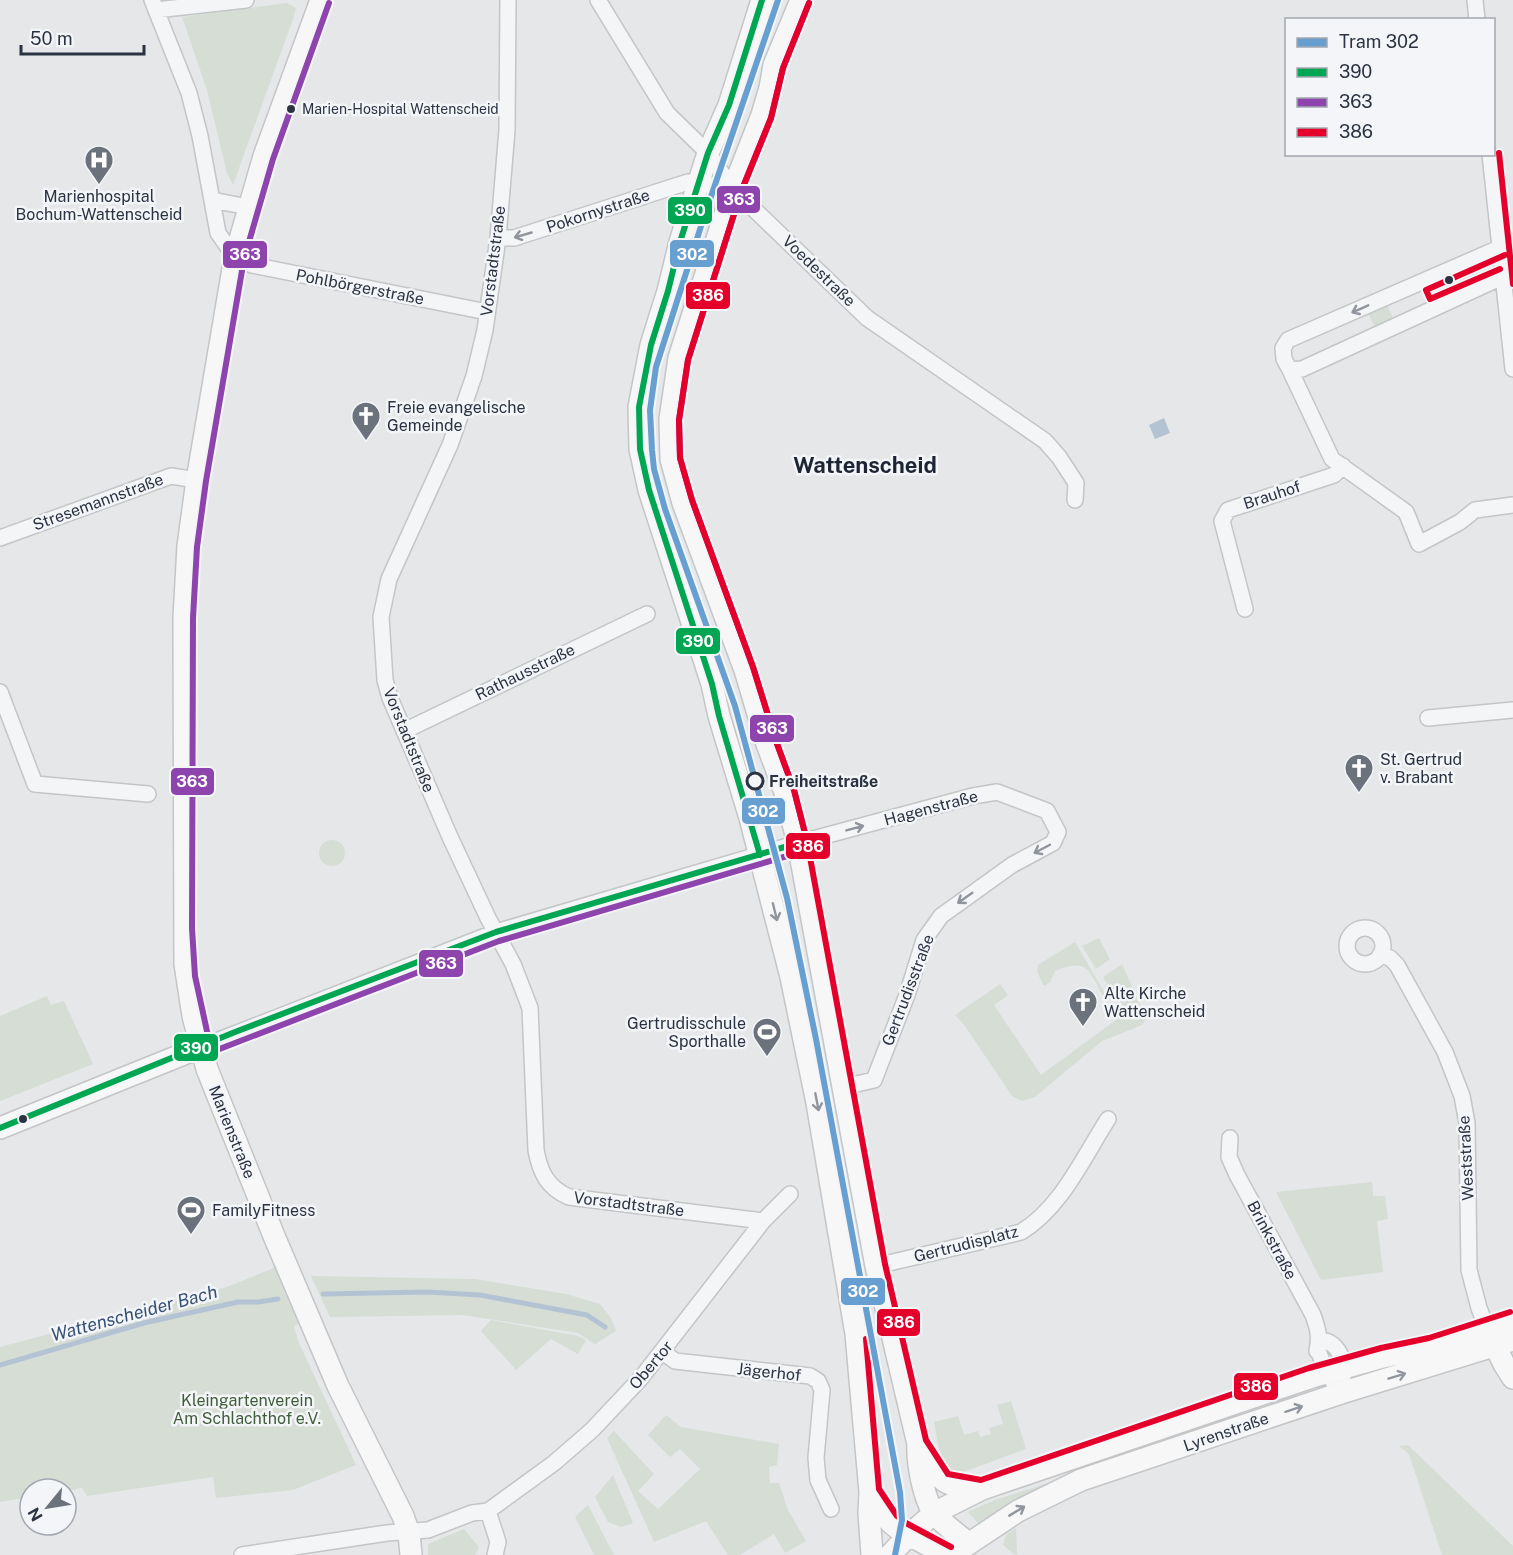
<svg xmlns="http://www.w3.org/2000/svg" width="1513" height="1555" font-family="'Public Sans',sans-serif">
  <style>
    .green { fill: #d5ddd5 }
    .water { fill: #b4c3d3 }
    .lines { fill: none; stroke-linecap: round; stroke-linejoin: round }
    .stream { stroke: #b4c3d3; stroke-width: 5 }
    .street-casing { stroke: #c3c5c7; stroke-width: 18 }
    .secondary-casing { stroke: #c3c5c7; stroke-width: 24 }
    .street { stroke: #f4f5f6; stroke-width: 15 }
    .secondary { stroke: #f7f7f8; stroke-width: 21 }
    .bus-1-casing { stroke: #f3f5f8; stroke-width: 10 }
    .bus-2-casing { stroke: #f3f5f8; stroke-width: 10 }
    .bus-3-casing { stroke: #f3f5f8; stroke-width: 10 }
    .bus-1 { stroke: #00a651; stroke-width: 6 }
    .bus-2 { stroke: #8e44ad; stroke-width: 6 }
    .bus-3 { stroke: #e4002b; stroke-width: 6 }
    .tram-1-casing { stroke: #f3f5f8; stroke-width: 10 }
    .tram-1 { stroke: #689fd1; stroke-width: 6 }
    .oneway { stroke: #90949c }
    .oneway2 { stroke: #91959d }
    .bus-dot { fill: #2b3342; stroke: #f3f5f8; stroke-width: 2 }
    .stop-dot { fill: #f3f5f8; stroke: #2b3342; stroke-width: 3 }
    .labels { text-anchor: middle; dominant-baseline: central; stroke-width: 5; stroke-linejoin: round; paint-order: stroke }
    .bus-label { font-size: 14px; fill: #2b3342; stroke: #f3f5f8; text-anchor: start }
    .poi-label { font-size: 16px; fill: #2b3342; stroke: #f3f5f8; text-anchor: start }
    .street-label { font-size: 16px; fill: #2b3342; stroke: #f3f5f8 }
    .stop-label { font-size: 16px; font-weight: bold; fill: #2b3342; stroke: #f3f5f8; text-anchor: start }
    .park-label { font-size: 16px; fill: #3f5e39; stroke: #f3f5f8 }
    .water-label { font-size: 18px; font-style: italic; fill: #365175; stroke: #f3f5f8 }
    .district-label { font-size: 22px; font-weight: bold; fill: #1d2433; stroke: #f3f5f8 }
    .line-badge { stroke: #f3f5f8; stroke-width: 2 }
    .badge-label { font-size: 16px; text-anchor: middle; font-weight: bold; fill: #fff }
  </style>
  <rect width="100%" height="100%" fill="#e5e7e9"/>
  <path class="green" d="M287 3 296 8 293 19 233 185 227 173 207 90 182 17Z
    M1476 266 1478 277 1441 297 1434 295 1432 288 1434 284Z
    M1387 305 1393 318 1374 326 1368 313Z
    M319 853a13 13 0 1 1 26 0a13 13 0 1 1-26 0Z
    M1099 938 1110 959 1096 969 1082 946Z
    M1075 942 1107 997 1104 998C1089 971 1089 957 1055 971L1050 982 1044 986 1037 972 1038 965Z
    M1122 964 1146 1019 1142 1025 1102 1041 1035 1097 1022 1101 1012 1096 965 1026 955 1015 1000 984 1008 995 994 1005 1041 1075 1127 1012 1115 993 1113 994 1103 977Z
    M47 996 51 1005 64 1001 93 1064 0 1101V1016Z
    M1372 1182 1373 1196H1385L1388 1219 1377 1221 1383 1272 1321 1280 1276 1192Z
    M282 1263 304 1317 294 1327 299 1343 356 1465 293 1490 216 1498 213 1477 87 1496 82 1488 66 1491V1489H30V1497L0 1502V1347L227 1287 269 1270Z
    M311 1276 475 1279 566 1294 600 1304 611 1318 616 1331 595 1344 578 1333 463 1315 330 1317Z
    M491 1320 578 1336 586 1340 578 1354 551 1339 516 1370 481 1331Z
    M1011 1401 1026 1449 960 1473C938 1470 938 1440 934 1422L958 1416 964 1435 978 1431 980 1437 991 1434 989 1428 1003 1424 997 1405Z
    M666 1415 681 1427 779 1444 777 1465 769 1467 770 1483H779L788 1510 806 1541 785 1553 774 1534 740 1555H728L706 1521 654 1542 607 1438 614 1431 654 1474 638 1491 658 1509 700 1469 680 1449 670 1457 648 1435Z
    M1408 1445 1513 1546V1555H1442L1409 1454 1399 1446Z
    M613 1475 633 1523 621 1527 608 1522 595 1497Z
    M1048 1483 980 1525 968 1512 995 1500Z
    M588 1505 614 1555H594L575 1517Z
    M1016 1528 1017 1554 1015 1555 1003 1545 1006 1535Z
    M464 1529 479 1547 475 1555H428V1544Z"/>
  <path class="water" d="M1164 418 1170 433 1155 439 1149 425Z"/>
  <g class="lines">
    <path class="stream" d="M323 1294 427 1292 480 1295 587 1315 605 1327
      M0 1365 144 1323 238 1302H258L278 1299"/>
    <g class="street-casing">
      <path id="street" d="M152 0 189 93 200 136 218 233 235 257 252 265 487 312
        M508 0 507 130 498 238 485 330 474 376 450 445 389 579 381 617 385 680 390 698 450 837 488 918 513 964 530 1008 536 1150C540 1173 548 1188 569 1197L763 1221
        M598 0 667 113 708 153 733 189 867 318 1045 441 1059 457 1076 483 1075 500
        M1475 0 1477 20
        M156 10 246 0
        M1490 154 1513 369
        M212 200 248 207
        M498 238H514L688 182 733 189
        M1513 242 1288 340 1283 348 1284 359 1290 370 1302 369 1513 272
        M1290 370 1332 459 1406 512 1419 544 1460 522 1475 510 1513 505
        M0 538 171 476 197 480
        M1245 609 1222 521 1228 510 1334 475 1343 466
        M0 692 35 784 148 794
        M1428 718 1513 710
        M404 731 647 614
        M1347 946a18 18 0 1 1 36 0a18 18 0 1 1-36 0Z
        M1380 955 1390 958 1397 965 1445 1052 1462 1096 1467 1123 1469 1270 1479 1308 1487 1329
        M201 1047 496 932 798 843 973 796 997 792 1047 811 1058 832 1053 843 1012 865 941 916 924 940 907 995 874 1080 843 1087
        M1230 1138 1229 1157 1237 1175 1313 1315C1318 1329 1320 1336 1317 1351L1319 1353 1327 1373 1341 1393
        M876 1266 1021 1232C1061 1208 1083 1158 1108 1119
        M1320 1340C1338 1341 1346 1361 1343 1377
        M663 1352 675 1361 810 1376 818 1381 822 1390 816 1458 818 1480 831 1509
        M488 1511 498 1542 495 1555
        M242 1555 387 1533 428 1530 472 1513 488 1511 554 1463 592 1430 641 1378 763 1221 790 1194"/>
    </g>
    <g class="secondary-casing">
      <path id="secondary" d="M321 0 264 156 235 257 197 480 188 546 184 618 185 964 193 1016 207 1069 274 1236 338 1386 403 1516 409 1533 411 1555
        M762 0 729 105 708 153 680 242 668 291 651 345 639 407 640 449 649 490 712 684 719 716 750 818 791 977 817 1103 856 1334 870 1492 869 1513 872 1555
        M801 0 774 65 770 88 762 115 733 189 679 358 670 419 671 459 683 503 745 670 767 744 785 792 798 843 876 1266 918 1444C917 1463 923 1495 933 1512 940 1522 959 1535 968 1543
        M0 1128 201 1047
        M1490 1335 1504 1364 1513 1378
        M923 1452C945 1487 941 1484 982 1489
        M870 1492 890 1522 901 1531 947 1555
        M890 1555 908 1536 934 1513 982 1489 1312 1377 1383 1357 1431 1347 1513 1321
        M952 1555 1018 1511 1081 1480 1341 1393 1513 1340"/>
    </g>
    <use href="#street" class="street"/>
    <use href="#secondary" class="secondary"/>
    <g class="bus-1-casing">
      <path id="bus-1" d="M760 855 719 716 712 684 649 490 640 449 639 407 651 345 668 291 680 242 708 153 729 105 762 0
        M0 1128 235 1032 496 932 798 843"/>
    </g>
    <g class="bus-2-casing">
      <path id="bus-2" d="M210 1045 195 976 192 928 193 618 197 547 206 481 244 259 273 159 329 3
        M204 1055 499 941 801 852 806 847 807 841 794 790 776 741 753 667 692 500 680 458 679 420 688 360 741 192 771 118 783 68 809 3"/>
    </g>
    <g class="bus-3-casing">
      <path id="bus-3" d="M809 3 783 68 771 118 741 192 688 360 679 420 680 458 692 500 753 667 776 741 794 790 807 841 885 1264 926 1440 948 1474 981 1480 1309 1368 1381 1348 1429 1338 1510 1312
        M1499 153 1513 284
        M1500 269 1430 299 1426 290 1505 255
        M866 1339 879 1489 897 1516 906 1523 951 1547"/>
    </g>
    <use href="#bus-1" class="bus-1"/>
    <use href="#bus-2" class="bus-2"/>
    <use href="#bus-3" class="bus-3"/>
    <g class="tram-1-casing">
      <path id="tram-1" d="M778 0 703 220 656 367 650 410 652 450 654 469 665 509 735 706 787 898 816 1039 900 1492 902 1520 895 1555"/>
    </g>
    <use href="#tram-1" class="tram-1"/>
  </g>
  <defs><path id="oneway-shaft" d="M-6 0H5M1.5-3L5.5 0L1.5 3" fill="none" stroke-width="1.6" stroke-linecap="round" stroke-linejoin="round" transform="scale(1.5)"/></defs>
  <g class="oneway">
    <use href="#oneway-shaft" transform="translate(523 235) rotate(164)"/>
    <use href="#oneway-shaft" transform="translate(1360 309) rotate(156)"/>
    <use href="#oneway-shaft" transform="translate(855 828) rotate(-15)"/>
    <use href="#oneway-shaft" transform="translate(1042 849) rotate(152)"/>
    <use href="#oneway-shaft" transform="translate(965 898) rotate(145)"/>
  </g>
  <g class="oneway2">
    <use href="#oneway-shaft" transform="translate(775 912) rotate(76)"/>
    <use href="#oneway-shaft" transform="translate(817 1102) rotate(79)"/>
    <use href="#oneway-shaft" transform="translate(1397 1376) rotate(-17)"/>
    <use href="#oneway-shaft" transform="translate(1294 1409) rotate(-18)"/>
    <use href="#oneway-shaft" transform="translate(1017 1511) rotate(-31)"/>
  </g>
  <defs>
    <g id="hospital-pin" transform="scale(1.5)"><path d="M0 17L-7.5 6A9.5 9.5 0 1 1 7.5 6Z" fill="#6c727c" stroke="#f3f5f8"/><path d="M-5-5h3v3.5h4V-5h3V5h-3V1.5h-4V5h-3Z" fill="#fff"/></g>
    <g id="church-pin" transform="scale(1.5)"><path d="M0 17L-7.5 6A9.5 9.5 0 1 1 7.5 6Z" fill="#6c727c" stroke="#f3f5f8"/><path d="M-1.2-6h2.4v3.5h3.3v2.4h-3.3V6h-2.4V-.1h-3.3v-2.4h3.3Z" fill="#fff"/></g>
    <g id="stadium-pin" transform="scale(1.5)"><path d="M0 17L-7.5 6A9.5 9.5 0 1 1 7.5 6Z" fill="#6c727c" stroke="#f3f5f8"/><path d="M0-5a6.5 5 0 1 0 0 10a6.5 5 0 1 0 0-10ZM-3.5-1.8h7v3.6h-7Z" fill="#fff"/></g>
  </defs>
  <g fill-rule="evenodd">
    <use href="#hospital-pin" x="99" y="160"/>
    <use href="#church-pin" x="366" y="416"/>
    <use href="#church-pin" x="1359" y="768"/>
    <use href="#church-pin" x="1083" y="1002"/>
    <use href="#stadium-pin" x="767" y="1032"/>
    <use href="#stadium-pin" x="191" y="1210"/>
  </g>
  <g class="bus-dot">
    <circle cx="291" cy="109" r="5"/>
    <circle cx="1449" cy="280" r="5"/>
    <circle cx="23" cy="1119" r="5"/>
  </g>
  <circle class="stop-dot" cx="755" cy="781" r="8"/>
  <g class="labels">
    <g class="bus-label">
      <text x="302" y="109">Marien-Hospital Wattenscheid</text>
    </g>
    <g class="poi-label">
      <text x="99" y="196" text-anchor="middle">Marienhospital<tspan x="99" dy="18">Bochum-Wattenscheid</tspan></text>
      <text x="387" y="407">Freie evangelische<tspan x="387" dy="18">Gemeinde</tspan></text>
      <text x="1380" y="759">St. Gertrud<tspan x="1380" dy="18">v. Brabant</tspan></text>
      <text x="1104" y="993">Alte Kirche<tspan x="1104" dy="18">Wattenscheid</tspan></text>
      <text x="746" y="1023" text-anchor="end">Gertrudisschule<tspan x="746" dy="18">Sporthalle</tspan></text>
      <text x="212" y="1210">FamilyFitness</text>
    </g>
    <g class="street-label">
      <text transform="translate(598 211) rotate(-18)">Pokornystraße</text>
      <text transform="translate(493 261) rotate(-83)">Vorstadtstraße</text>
      <text transform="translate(819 271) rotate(44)">Voedestraße</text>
      <text transform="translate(360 287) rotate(11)">Pohlbörgerstraße</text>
      <text transform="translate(1272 495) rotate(-18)">Brauhof</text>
      <text transform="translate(98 502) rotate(-20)">Stresemannstraße</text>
      <text transform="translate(525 672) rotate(-26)">Rathausstraße</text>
      <text transform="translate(409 740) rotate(68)">Vorstadtstraße</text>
      <text transform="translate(931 808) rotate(-15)">Hagenstraße</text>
      <text transform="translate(908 990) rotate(-69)">Gertrudisstraße</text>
      <text transform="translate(232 1132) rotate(68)">Marienstraße</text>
      <text transform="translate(1466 1158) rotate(-93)">Weststraße</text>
      <text transform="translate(629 1204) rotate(7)">Vorstadtstraße</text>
      <text transform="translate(1272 1240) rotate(62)">Brinkstraße</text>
      <text transform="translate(966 1244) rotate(-14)">Gertrudisplatz</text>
      <text transform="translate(651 1365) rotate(-50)">Obertor</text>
      <text transform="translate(769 1372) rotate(6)">Jägerhof</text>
      <text transform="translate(1226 1432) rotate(-19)">Lyrenstraße</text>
    </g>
    <g class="stop-label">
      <text x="769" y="781">Freiheitstraße</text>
    </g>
    <g class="park-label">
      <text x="247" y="1400">Kleingartenverein<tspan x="247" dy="18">Am Schlachthof e.V.</tspan></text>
    </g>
    <g class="water-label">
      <text transform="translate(134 1313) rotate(-15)">Wattenscheider Bach</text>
    </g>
    <g class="district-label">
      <text x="865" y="465">Wattenscheid</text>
    </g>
  </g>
  <g class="line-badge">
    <rect x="716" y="185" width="45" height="29" rx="6" fill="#8e44ad"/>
    <rect x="667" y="196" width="46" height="29" rx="6" fill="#00a651"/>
    <rect x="669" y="239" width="46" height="29" rx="6" fill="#689fd1"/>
    <rect x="222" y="240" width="46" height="29" rx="6" fill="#8e44ad"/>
    <rect x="685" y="281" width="46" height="29" rx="6" fill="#e4002b"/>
    <rect x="675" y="627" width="46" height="28" rx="6" fill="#00a651"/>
    <rect x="749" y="714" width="46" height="29" rx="6" fill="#8e44ad"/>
    <rect x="170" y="767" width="45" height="29" rx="6" fill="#8e44ad"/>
    <rect x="741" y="797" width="45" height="28" rx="6" fill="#689fd1"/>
    <rect x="785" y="832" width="46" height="28" rx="6" fill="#e4002b"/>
    <rect x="418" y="949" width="46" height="29" rx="6" fill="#8e44ad"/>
    <rect x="173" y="1033" width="46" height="29" rx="6" fill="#00a651"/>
    <rect x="840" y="1277" width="46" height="29" rx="6" fill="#689fd1"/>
    <rect x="876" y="1308" width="45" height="29" rx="6" fill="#e4002b"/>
    <rect x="1233" y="1372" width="46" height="29" rx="6" fill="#e4002b"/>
  </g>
  <g class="badge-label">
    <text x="739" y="205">363</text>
    <text x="690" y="216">390</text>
    <text x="692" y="260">302</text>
    <text x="245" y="260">363</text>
    <text x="708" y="301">386</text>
    <text x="698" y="647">390</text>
    <text x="772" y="734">363</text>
    <text x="192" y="787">363</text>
    <text x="763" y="817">302</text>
    <text x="808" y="852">386</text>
    <text x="441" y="969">363</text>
    <text x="196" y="1054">390</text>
    <text x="863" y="1297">302</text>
    <text x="899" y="1328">386</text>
    <text x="1256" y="1392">386</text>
  </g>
  <rect x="1285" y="18" width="210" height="138" fill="#f3f5f8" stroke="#a3a7af" stroke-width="1.5"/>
  <rect x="1297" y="38" width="30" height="9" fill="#689fd1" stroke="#a3a7af" stroke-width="1.5"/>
  <text x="1339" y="48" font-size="18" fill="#2b3342">Tram 302</text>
  <rect x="1297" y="68" width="30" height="9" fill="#00a651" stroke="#a3a7af" stroke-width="1.5"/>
  <text x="1339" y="78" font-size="18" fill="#2b3342">390</text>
  <rect x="1297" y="98" width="30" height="9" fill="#8e44ad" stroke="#a3a7af" stroke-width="1.5"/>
  <text x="1339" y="108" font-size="18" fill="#2b3342">363</text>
  <rect x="1297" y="128" width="30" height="9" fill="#e4002b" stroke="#a3a7af" stroke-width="1.5"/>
  <text x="1339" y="138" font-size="18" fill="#2b3342">386</text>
  <g transform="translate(48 1507) rotate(240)"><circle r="28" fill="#f3f5f8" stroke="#a3a7af" stroke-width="1.5"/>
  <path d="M0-4.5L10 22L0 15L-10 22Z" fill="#6c727c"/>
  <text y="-9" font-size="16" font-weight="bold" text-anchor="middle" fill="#2b3342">N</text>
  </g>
  <path d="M21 45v9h123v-9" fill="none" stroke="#2b3342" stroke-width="3"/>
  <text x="30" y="45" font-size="18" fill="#2b3342" stroke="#f3f5f8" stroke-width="4.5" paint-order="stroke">50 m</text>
</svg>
